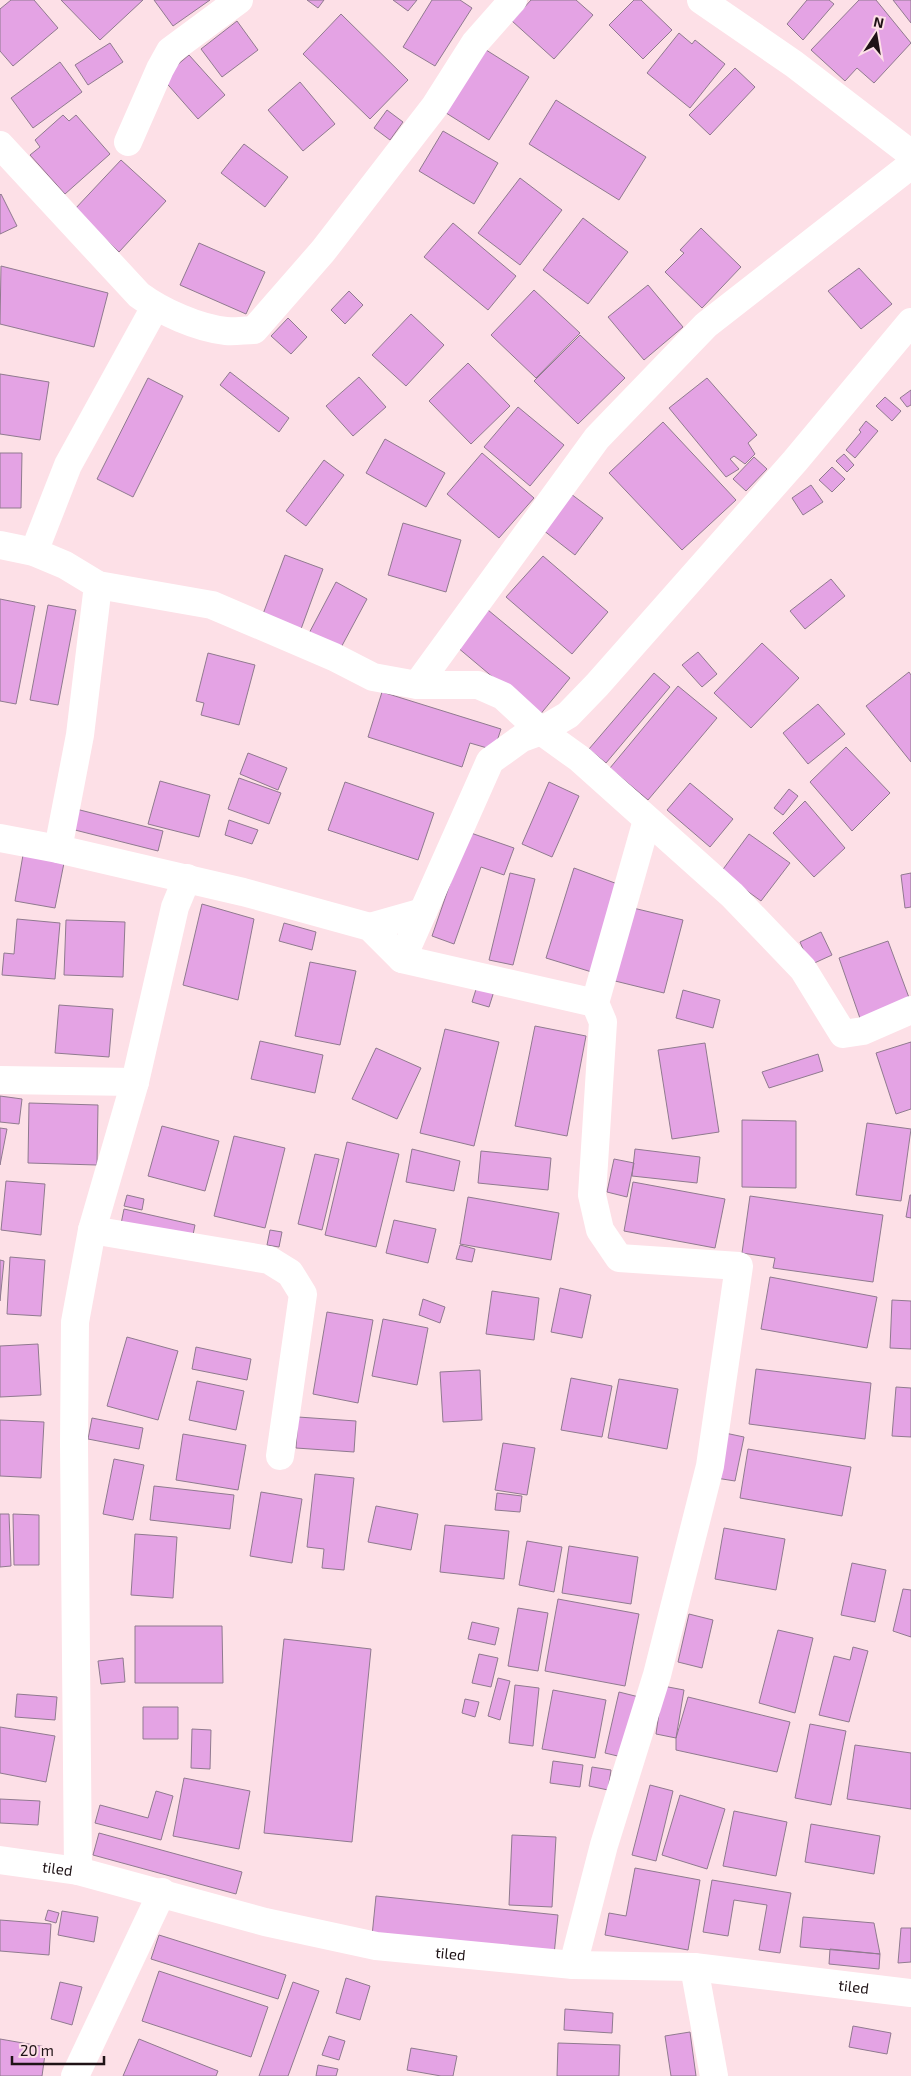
<svg xmlns="http://www.w3.org/2000/svg" width="911" height="2076" font-family="'Exo 2',sans-serif">
  <style>
    .building { fill: #e4a3e4; stroke: #907a8f }
    .lines { fill: none; stroke-linecap: round; stroke-linejoin: round }
    .minor { stroke: #fff; stroke-width: 28 }
    .labels { text-anchor: middle; dominant-baseline: central; stroke-width: 4; stroke-linejoin: round; paint-order: stroke }
    .street-label { font-size: 15px; fill: #1f1316; stroke: #fde0e7 }
  </style>
  <rect width="100%" height="100%" fill="#fde0e7"/>
  <path class="building" d="M11 0H34L58 28 13 66 0 51V9Z
    M61 0H143L100 40Z
    M154 0H210L173 26Z
    M307 0H324L318 8Z
    M393 0H417L408 11Z
    M432 0H460L472 8 435 66 403 47Z
    M531 0H576L593 15 554 59 512 21Z
    M634 0H641L672 30 643 59 609 25Z
    M807 0H829L834 4 803 40 787 24Z
    M859 0H876L911 43 874 83 857 68 845 81 811 50Z
    M893 0H911V23Z
    M341 14 408 80 370 119 303 54Z
    M237 21 258 50 222 77 201 49Z
    M679 33 692 44 695 40 725 64 690 108 647 73Z
    M110 43 123 62 88 85 75 65Z
    M475 43 529 77 489 140 435 106Z
    M189 55 225 95 198 119 162 78Z
    M60 62 82 92 33 128 11 98Z
    M735 68 755 87 710 135 689 115Z
    M300 82 335 124 303 151 268 110Z
    M556 100 646 157 619 200 529 144Z
    M387 110 403 122 390 140 374 128Z
    M63 115 69 121 76 115 110 154 65 194 30 155 40 147 35 140Z
    M443 131 498 163 474 204 419 171Z
    M244 144 288 177 265 207 221 173Z
    M121 160 166 201 119 252 74 210Z
    M520 178 562 210 520 265 478 233Z
    M1 194 17 226 0 234V195Z
    M583 218 628 252 588 304 543 270Z
    M453 223 516 276 488 310 424 257Z
    M701 228 741 267 702 308 665 272 684 253 680 250Z
    M199 243 265 272 246 314 180 285Z
    M1 266 108 293 94 347 0 324Z
    M859 268 892 304 861 329 828 291Z
    M648 285 683 327 644 360 608 317Z
    M534 290 580 333 536 378 491 335Z
    M349 291 363 305 345 324 331 310Z
    M411 314 444 345 406 386 372 355Z
    M288 318 307 337 291 354 271 336Z
    M580 335 625 378 578 424 534 381Z
    M468 363 510 406 471 444 429 401Z
    M230 372 289 418 279 432 220 385Z
    M0 374 49 382 40 440 0 434Z
    M359 377 386 407 353 436 326 406Z
    M148 378 183 396 133 497 97 479Z
    M707 378 757 435 748 443 755 454 745 464 734 456 730 459 739 469 726 477 669 408Z
    M911 390V405L907 407 900 398Z
    M885 397 901 411 892 421 876 406Z
    M518 407 564 445 530 486 484 447Z
    M866 421 878 431 855 458 846 450 861 432 859 430Z
    M663 422 736 500 682 550 609 473Z
    M385 439 445 473 426 507 366 473Z
    M0 453H22L21 508H0Z
    M482 453 534 498 499 538 447 494Z
    M844 454 854 465 847 472 836 461Z
    M754 457 767 469 746 491 733 479Z
    M324 460 344 475 306 526 286 511Z
    M832 467 845 479 832 492 819 480Z
    M811 485 823 502 803 515 792 498Z
    M571 494 603 518 575 555 543 530Z
    M403 523 461 540 446 592 388 575Z
    M285 555 323 569 301 629 263 614Z
    M543 556 608 612 572 654 506 597Z
    M831 579 845 596 805 629 790 611Z
    M336 582 367 599 337 655 306 639Z
    M0 599 35 606 16 704 0 701Z
    M48 605 76 610 58 705 30 700Z
    M488 610 570 678 539 716 457 647Z
    M762 643 799 678 751 728 714 693Z
    M698 652 717 674 702 687 682 665Z
    M208 653 255 665 239 725 201 715 204 703 196 701Z
    M909 672 911 675V762L866 706Z
    M654 673 670 687 606 763 589 749Z
    M678 686 717 718 648 800 610 768Z
    M382 692 501 729 494 750 470 743 462 767 368 737Z
    M818 704 845 734 808 764 783 733Z
    M846 747 890 793 852 831 810 782Z
    M248 753 287 768 278 790 240 774Z
    M239 778 281 793 269 824 228 809Z
    M160 781 210 795 199 837 148 824Z
    M345 782 434 813 418 860 328 830Z
    M549 782 579 796 552 857 522 844Z
    M690 783 733 819 710 847 667 810Z
    M789 789 798 796 783 815 774 808Z
    M805 801 845 848 814 877 773 833Z
    M76 809 163 831 158 851 71 829Z
    M229 820 258 830 252 844 225 835Z
    M468 832 514 848 504 875 481 867 454 944 432 936Z
    M749 834 790 863 761 901 721 872Z
    M23 855 64 863 55 908 15 901Z
    M574 868 623 886 595 973 546 958Z
    M510 873 535 879 513 965 489 960Z
    M911 873V907L905 908 901 875Z
    M202 904 254 919 238 1000 183 985Z
    M629 907 683 920 664 993 611 980Z
    M17 919 60 923 55 979 2 975 4 953 14 954Z
    M66 920 125 922 123 977 64 975Z
    M284 923 316 932 312 950 279 941Z
    M821 932 832 955 810 965 800 942Z
    M888 941 911 1003 862 1024 839 958Z
    M310 962 356 971 340 1045 295 1036Z
    M478 983 495 988 489 1007 472 1002Z
    M683 990 720 1000 713 1028 676 1018Z
    M59 1005 113 1009 109 1057 55 1053Z
    M535 1026 586 1036 567 1136 515 1126Z
    M445 1029 499 1042 474 1146 420 1133Z
    M260 1041 323 1055 315 1093 251 1079Z
    M911 1042V1109L896 1114 876 1053Z
    M705 1043 719 1132 672 1139 658 1050Z
    M376 1048 421 1068 397 1119 352 1099Z
    M818 1054 823 1071 769 1088 762 1072Z
    M0 1096 22 1099 19 1124 0 1122Z
    M29 1103 98 1105 97 1165 28 1163Z
    M742 1120 796 1121V1188L742 1187Z
    M867 1123 911 1129 901 1201 856 1195Z
    M162 1126 219 1141 205 1191 148 1176Z
    M0 1128 7 1129 0 1165Z
    M234 1136 285 1148 265 1228 214 1216Z
    M347 1142 399 1154 376 1247 325 1235Z
    M412 1149 460 1161 454 1191 406 1182Z
    M635 1149 700 1157 697 1183 632 1176Z
    M481 1151 551 1158 548 1190 478 1183Z
    M315 1154 339 1159 322 1230 298 1224Z
    M614 1159 634 1163 627 1197 607 1192Z
    M6 1181 45 1184 41 1235 1 1230Z
    M633 1182 725 1199 715 1248 624 1231Z
    M127 1195 144 1199 142 1210 124 1206Z
    M910 1195H911V1218L906 1217Z
    M750 1196 883 1215 873 1282 773 1268 775 1258 742 1253Z
    M468 1197 559 1213 551 1260 460 1244Z
    M124 1209 195 1225 191 1245 120 1229Z
    M394 1220 436 1229 428 1263 386 1253Z
    M270 1230 282 1232 279 1247 267 1245Z
    M460 1245 475 1249 472 1262 456 1259Z
    M10 1257 45 1260 41 1316 7 1314Z
    M0 1260 4 1261 0 1301Z
    M770 1277 877 1297 867 1348 761 1329Z
    M560 1288 591 1295 582 1338 551 1332Z
    M492 1291 539 1298 534 1340 486 1334Z
    M423 1299 445 1307 440 1323 419 1315Z
    M892 1300 911 1301V1349L890 1348Z
    M327 1312 373 1320 358 1403 313 1394Z
    M383 1319 428 1328 417 1385 372 1376Z
    M127 1337 178 1351 158 1420 107 1406Z
    M38 1344 41 1395 0 1397V1346Z
    M196 1347 251 1359 247 1380 192 1369Z
    M756 1369 871 1383 865 1439 749 1424Z
    M480 1370 482 1420 443 1422 440 1372Z
    M571 1378 612 1386 602 1437 561 1430Z
    M619 1379 678 1389 667 1449 608 1438Z
    M197 1381 244 1391 236 1430 189 1420Z
    M896 1387 911 1388V1437L892 1436Z
    M298 1417 356 1421 354 1452 296 1448Z
    M92 1418 143 1428 139 1449 88 1439Z
    M0 1420 44 1422 41 1478 0 1476Z
    M725 1433 744 1437 735 1481 716 1478Z
    M183 1434 246 1445 238 1490 176 1480Z
    M503 1443 535 1448 527 1495 495 1490Z
    M748 1449 851 1467 842 1516 740 1498Z
    M114 1459 144 1465 133 1520 103 1514Z
    M315 1474 354 1478 344 1570 322 1568 324 1549 307 1547Z
    M154 1486 234 1495 230 1529 150 1520Z
    M261 1492 302 1499 292 1563 250 1556Z
    M497 1493 522 1496 520 1512 495 1510Z
    M376 1506 418 1514 411 1550 368 1542Z
    M0 1514H9L11 1566 0 1567Z
    M13 1514 39 1515V1565H14Z
    M445 1525 509 1531 504 1579 440 1572Z
    M724 1528 785 1539 776 1590 715 1579Z
    M135 1534 177 1537 173 1598 131 1595Z
    M527 1541 562 1547 554 1592 519 1585Z
    M569 1546 638 1557 631 1604 562 1593Z
    M852 1563 886 1570 875 1622 841 1615Z
    M903 1589 911 1590V1637L893 1631Z
    M558 1599 639 1614 625 1686 545 1671Z
    M518 1608 548 1613 538 1671 508 1666Z
    M689 1614 713 1620 702 1668 678 1662Z
    M472 1622 499 1628 495 1645 468 1639Z
    M135 1626H222L223 1683H135Z
    M778 1630 813 1638 795 1713 759 1703Z
    M284 1639 371 1649 352 1842 264 1833Z
    M853 1647 868 1651 849 1722 819 1715 834 1656 850 1660Z
    M479 1654 498 1658 491 1687 472 1683Z
    M123 1658 125 1682 101 1684 98 1661Z
    M498 1678 510 1681 500 1720 488 1716Z
    M515 1685 539 1688 533 1746 509 1743Z
    M663 1686 684 1690 676 1738 656 1734Z
    M553 1690 606 1700 595 1758 542 1749Z
    M619 1692 639 1697 626 1758 605 1753Z
    M17 1694 57 1697 55 1720 15 1717Z
    M688 1697 790 1722 777 1772 676 1750V1738Z
    M465 1699 479 1702 475 1717 462 1713Z
    M143 1707H178V1739H143Z
    M810 1724 846 1731 831 1805 795 1798Z
    M0 1727 55 1736 46 1782 0 1773Z
    M192 1729 211 1730 210 1769 191 1768Z
    M855 1745 911 1753V1809L847 1799Z
    M553 1761 583 1765 580 1787 550 1783Z
    M592 1767 611 1770 608 1790 589 1786Z
    M184 1778 250 1791 239 1849 173 1836Z
    M650 1785 673 1791 656 1861 632 1855Z
    M156 1791 173 1796 161 1840 95 1823 100 1805 148 1818Z
    M680 1795 725 1809 707 1869 662 1855Z
    M0 1799 40 1801 38 1825 0 1823Z
    M734 1811 787 1822 776 1876 723 1866Z
    M811 1824 880 1836 874 1874 805 1862Z
    M99 1833 242 1872 236 1894 93 1855Z
    M512 1835 556 1837 552 1907 509 1905Z
    M635 1868 700 1880 688 1950 605 1935 609 1913 626 1916Z
    M712 1880 791 1893 780 1953 759 1950 767 1905 734 1900 728 1936 703 1932Z
    M376 1896 558 1915 554 1955 372 1936Z
    M48 1910 59 1913 56 1923 45 1920Z
    M62 1911 98 1917 94 1942 58 1935Z
    M803 1917 874 1923 880 1954 800 1947Z
    M0 1920 51 1924 49 1955 0 1951Z
    M901 1928H911V1962L898 1963Z
    M159 1935 286 1975 278 1999 151 1959Z
    M830 1949 880 1954 879 1969 829 1964Z
    M159 1971 268 2007 251 2057 142 2021Z
    M346 1978 370 1986 360 2020 336 2013Z
    M60 1982 82 1987 72 2025 51 2019Z
    M293 1982 319 1991 288 2076H259Z
    M565 2009 613 2013 612 2033 564 2030Z
    M853 2026 891 2033 887 2054 849 2047Z
    M690 2032 696 2076H671L665 2036Z
    M329 2036 345 2041 339 2060 322 2055Z
    M0 2039 46 2047 42 2076H0Z
    M139 2039 218 2071 216 2076H123Z
    M558 2043 620 2045 619 2076H557Z
    M411 2048 457 2056 453 2076H441L407 2070Z
    M318 2065 338 2069 336 2076H316Z"/>
  <g class="lines">
    <g class="minor">
      <path d="M701 0 794 64 911 154"/>
      <path d="M128 142 160 69 170 51 239 0"/>
      <path d="M0 145 139 295C162 312 198 328 226 331 235 332 245 330 254 330L323 251 435 106 475 43 513 0"/>
      <path d="M0 545 34 552 65 565 98 585 212 605 334 657 373 677 417 685H478L503 696 541 731 580 759 732 895 803 969 843 1034 863 1031 911 1010"/>
      <path d="M34 552 68 465 155 307"/>
      <path d="M417 685 597 438 706 325 911 165"/>
      <path d="M0 838 58 849 243 892 370 927 402 959 595 1003"/>
      <path d="M58 849 80 735 98 585"/>
      <path d="M370 927 423 912"/>
      <path d="M402 959 490 761 522 738 541 731 568 715 597 685 795 461 911 322"/>
      <path d="M0 1080 135 1082"/>
      <path d="M92 1230 269 1260 290 1273 303 1294 280 1456"/>
      <path id="s1" d="M0 1860 78 1871 265 1922 376 1946 573 1965 694 1967 911 1993"/>
      <path d="M78 1871 74 1444 75 1322 92 1230 135 1082 175 907 187 878"/>
      <path d="M573 1965 604 1845 657 1675 710 1466 739 1266 619 1258 600 1230 592 1195 603 1022 595 1003 647 820"/>
      <path d="M694 1967 714 2076"/>
      <path d="M75 2076 162 1892"/>
    </g>
  </g>
  <g class="labels">
    <g class="street-label">
      <text stroke="none"><textPath href="#s1" startOffset="58">tiled</textPath></text>
      <text stroke="none"><textPath href="#s1" startOffset="461">tiled</textPath></text>
      <text stroke="none"><textPath href="#s1" startOffset="866">tiled</textPath></text>
    </g>
  </g>
  <g transform="translate(876 35) rotate(12)" stroke="#fde0e7" stroke-width="4" paint-order="stroke">
  <path d="M0-4L9 19L0 12L-9 19Z" fill="#1f1316"/>
  <text y="-8" font-size="14" font-weight="bold" text-anchor="middle" fill="#1f1316">N</text>
  </g>
  <path d="M12 2056v8h92v-8" fill="none" stroke="#1f1316" stroke-width="2.5"/>
  <text x="20" y="2056" font-size="15" fill="#1f1316" stroke="#fde0e7" stroke-width="4" paint-order="stroke">20 m</text>
</svg>
